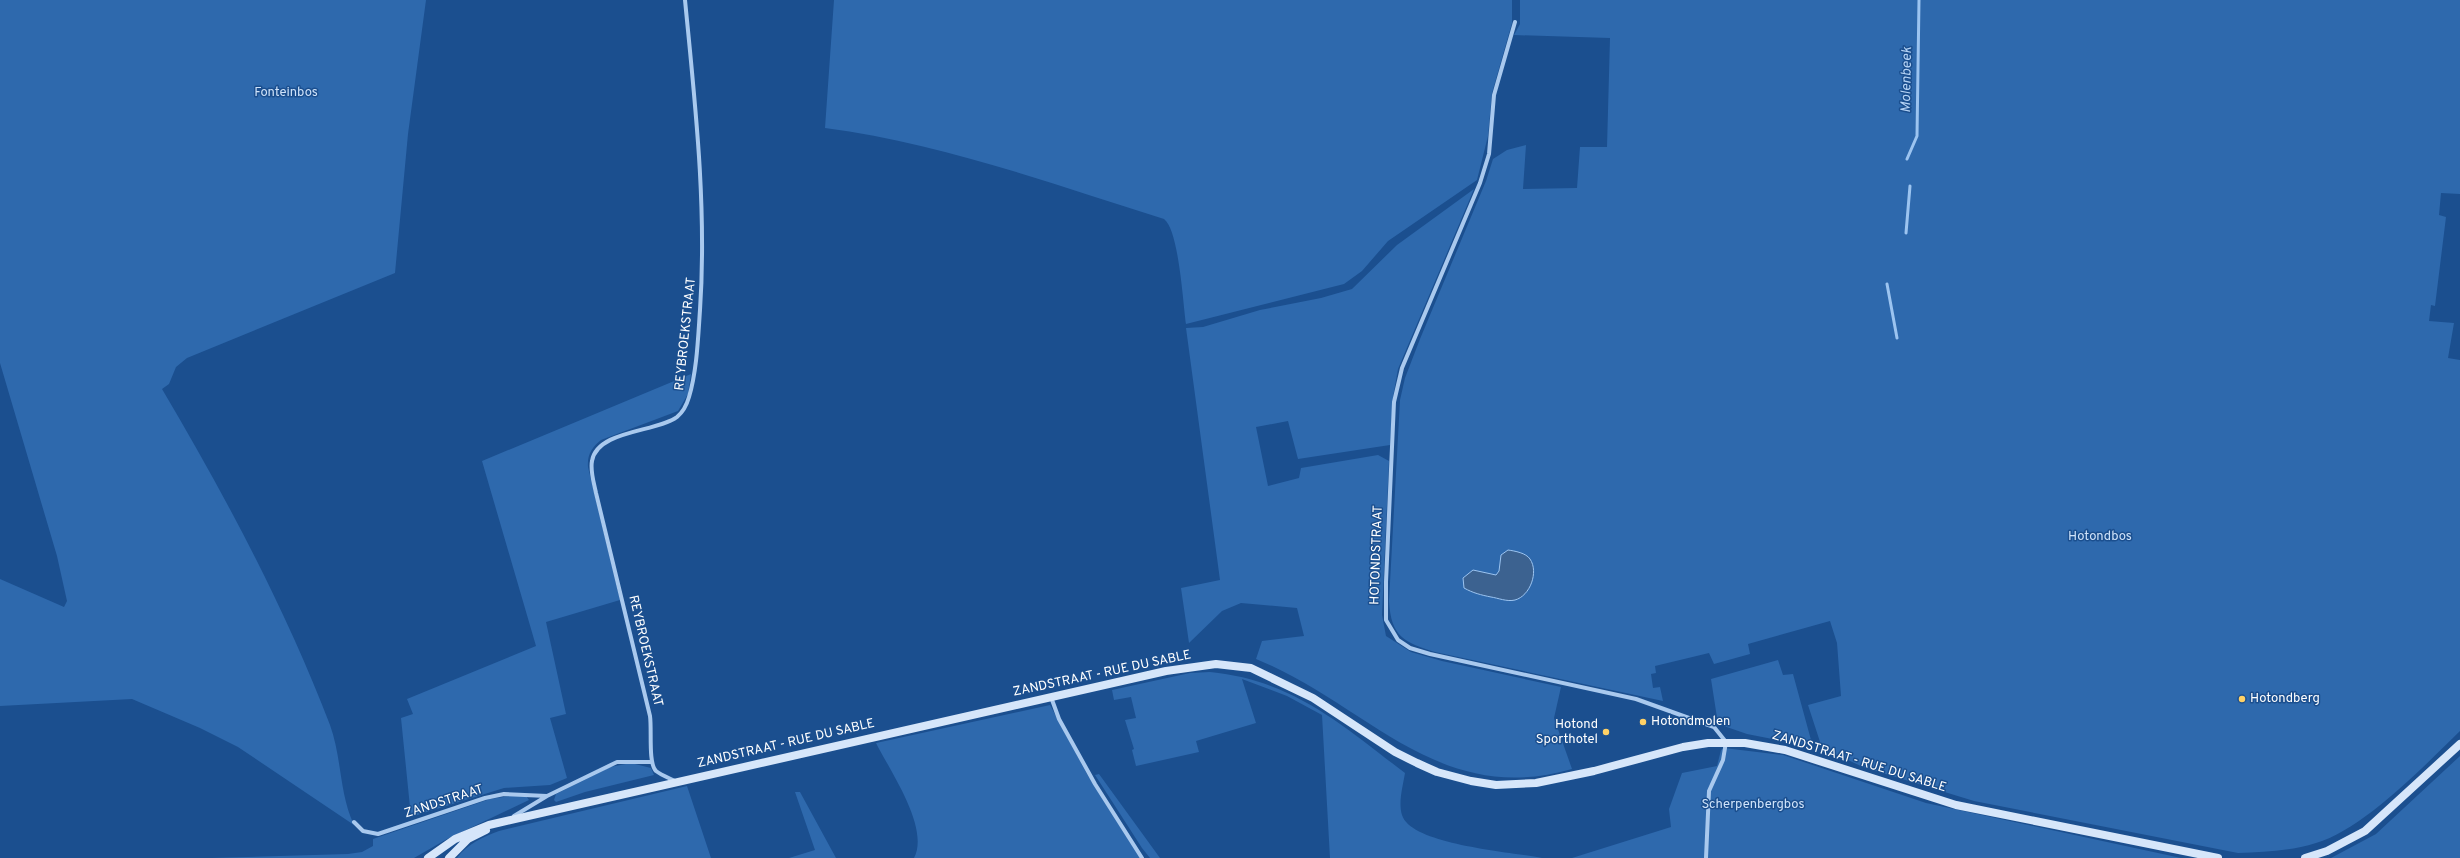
<svg xmlns="http://www.w3.org/2000/svg" width="2460" height="858" font-family="Overpass,sans-serif">
  <style>
    .green { fill: #2e69ad }
    .water { fill: #3c6290; stroke: #9cc4f0 }
    .lines { fill: none; stroke-linecap: round; stroke-linejoin: round }
    .stream { stroke: #9cc4f0; stroke-width: 3 }
    .street { stroke: #a9c9ee; stroke-width: 4 }
    .secondary { stroke: #d6e6fa; stroke-width: 8 }
    .poi-dot { fill: #ffd166; stroke: #1b4f8f; stroke-width: 1.5 }
    .labels { text-anchor: middle; dominant-baseline: central; stroke-width: 3; stroke-linejoin: round; paint-order: stroke }
    .park-label { font-size: 13px; fill: #cfe3fa; stroke: #1b4f8f }
    .street-label { font-size: 13px; fill: #fff; stroke: #1b4f8f }
    .poi-label { font-size: 13px; fill: #fff; stroke: #1b4f8f; text-anchor: start }
    .water-label { font-size: 14px; font-style: italic; fill: #b5d3f5; stroke: #1b4f8f }
  </style>
  <rect width="100%" height="100%" fill="#1b4f8f"/>
  <path class="green" d="M0 0H426L408 134 395 273 187 358 176 367 169 384 162 389C226 497 285 608 330 725 342 758 339 793 354 825L238 747 200 728 132 699 0 706V579L64 607 67 601 57 556 0 363Z
    M834 0H1512V23L1492 93 1488 136 1477 180 1388 241 1362 271 1344 284 1186 324C1183 304 1179 230 1164 219 1053 184 940 143 825 128Z
    M1520 0H2460V194L2441 193 2439 215 2446 217 2435 306 2431 305 2429 321 2454 323 2448 358 2460 360V731C2424 766 2364 829 2316 843 2290 851 2265 852 2238 853L1974 801 1863 767 1822 748 1808 705 1841 696 1837 643 1830 621 1748 644 1750 654 1714 664 1709 653 1655 666 1656 673 1651 674 1653 688 1660 687 1663 701 1435 652C1404 642 1391 637 1389 601L1400 400 1405 378 1420 339 1486 181 1493 159 1507 150 1526 145 1523 189 1577 188 1580 147H1607L1610 38 1514 35 1520 24Z
    M1474 189 1398 369 1393 397 1390 445 1298 459 1288 421 1256 427 1268 486 1299 478 1301 468 1378 455 1389 461 1382 615 1386 636 1411 652 1442 661 1561 687 1554 718 1572 769C1438 808 1367 704 1256 659L1262 641 1304 636 1297 608 1241 603 1222 611 1189 643 1181 588 1220 580 1186 328 1203 327 1260 310 1321 298 1352 289 1397 245Z
    M691 374 688 394 678 411 601 440C592 447 587 455 588 467L620 600 546 622 566 714 550 718 567 778 550 785 504 788 411 817 401 718 413 714 407 699 536 646 482 461Z
    M1778 660 1783 675 1793 674 1811 740 1808 746 1747 734 1718 724 1711 679Z
    M1210 672C1293 680 1342 725 1405 773 1403 786 1398 802 1402 815 1411 845 1513 852 1542 858H1330L1322 715 1287 696 1242 679 1256 723 1196 741 1199 752 1136 766 1132 750 1134 749 1125 720 1136 718 1131 697 1114 700 1112 690 1190 673Z
    M1050 705 1087 774 1140 858H914C930 828 890 771 876 743Z
    M1724 748 1783 755 1926 803 2181 858H1572L1671 827 1669 809 1682 773 1717 766 1721 750Z
    M2460 756V858H2331L2376 834Z
    M631 763 651 768 654 775 585 792 556 802 554 800 556 794 610 767Z
    M1099 774 1160 858H1150L1142 848 1095 775Z
    M687 786 711 858H457C467 844 483 837 499 831Z
    M795 792H800L836 858H789L815 850Z
    M516 795 526 796 529 800 447 839 414 858H211L348 854 362 852 373 846V839L490 799Z"/>
  <path class="water" d="M1508 550C1515 551 1526 553 1530 559 1539 572 1530 596 1515 600 1507 602 1498 598 1491 597 1481 595 1473 593 1464 588L1463 578 1473 570 1496 575 1499 571 1501 555Z"/>
  <g class="lines">
    <path class="stream" d="M1907 159 1917 136 1919 0
      M1906 233 1910 186
      M1887 284 1897 338"/>
    <path class="street" d="M1515 22 1494 95 1489 154 1480 183 1402 368 1394 402 1386 582V620L1398 640 1410 648 1430 654 1636 699 1714 727 1726 742 1723 760 1709 791 1706 858
      M1051 697 1059 719 1095 784 1142 858
      M675 781C669 778 661 775 656 771 648 763 652 730 650 716L596 493C594 483 590 471 592 461 597 430 657 432 677 417 683 412 687 404 689 397 697 370 698 338 700 310 707 206 695 103 685 0
      M514 816 547 796 617 762H650
      M354 822 363 831 378 834 485 798 504 794 547 796"/>
    <path class="secondary" d="M428 858 455 839 489 825 1166 671 1216 664 1251 668 1313 698 1395 752 1417 763 1437 772 1471 781 1496 785 1536 783 1594 771 1683 747 1708 743H1745L1785 750 1956 805 2218 858
      M449 858 468 839 486 830
      M2305 858 2327 851 2365 831 2460 744"/>
  </g>
  <g class="poi-dot">
    <circle cx="2242" cy="699" r="4"/>
    <circle cx="1643" cy="722" r="4"/>
    <circle cx="1606" cy="732" r="4"/>
  </g>
  <g class="labels">
    <g class="park-label">
      <text x="286" y="93">Fonteinbos</text>
      <text x="2100" y="537">Hotondbos</text>
      <text x="1753" y="805">Scherpenbergbos</text>
    </g>
    <g class="street-label">
      <text transform="translate(686 334) rotate(-84)">REYBROEKSTRAAT</text>
      <text transform="translate(1377 555) rotate(-88)">HOTONDSTRAAT</text>
      <text transform="translate(645 651) rotate(77)">REYBROEKSTRAAT</text>
      <text transform="translate(1102 674) rotate(-12)">ZANDSTRAAT - RUE DU SABLE</text>
      <text transform="translate(786 744) rotate(-13)">ZANDSTRAAT - RUE DU SABLE</text>
      <text transform="translate(1859 762) rotate(17)">ZANDSTRAAT - RUE DU SABLE</text>
      <text transform="translate(444 802) rotate(-18)">ZANDSTRAAT</text>
    </g>
    <g class="poi-label">
      <text x="2250" y="699">Hotondberg</text>
      <text x="1651" y="722">Hotondmolen</text>
      <text x="1598" y="725" text-anchor="end">Hotond<tspan x="1598" dy="15">Sporthotel</tspan></text>
    </g>
    <g class="water-label">
      <text transform="translate(1907 80) rotate(-89)">Molenbeek</text>
    </g>
  </g>
</svg>
